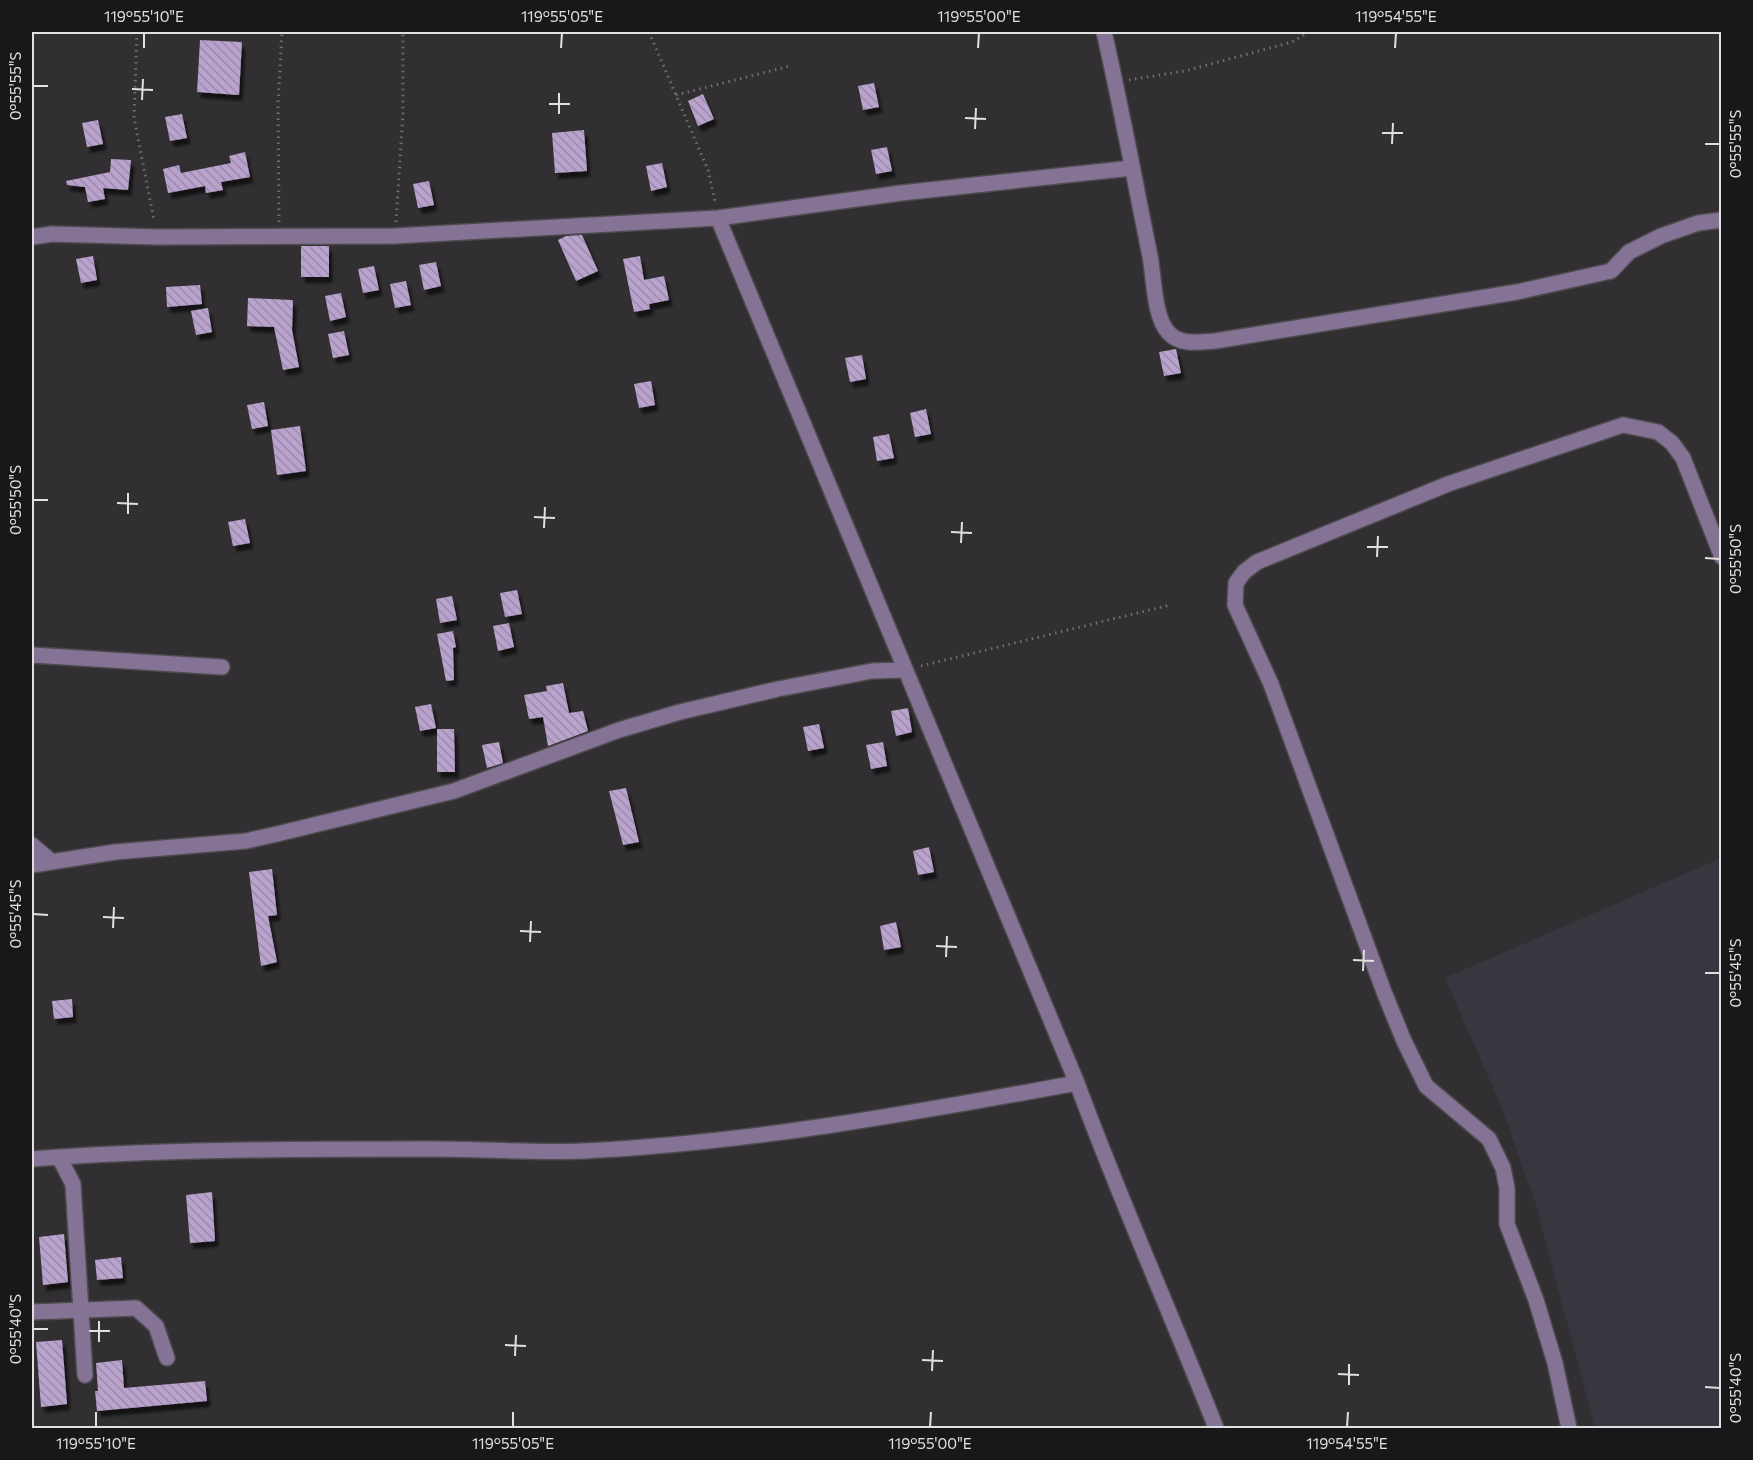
<svg xmlns="http://www.w3.org/2000/svg" width="1753" height="1460" font-family="Commissioner,sans-serif">
  <style>
    .built { fill: #3a363f }
    .building { fill: url(#building-back-hatch); filter: url(#shadow) }
    .lines { fill: none; stroke-linecap: round; stroke-linejoin: round }
    .minor-casing { stroke: #4d4b4e; stroke-width: 18 }
    .path { stroke: #716f72; stroke-width: 3; stroke-dasharray: 1.5 4.5; stroke-linecap: butt }
    .minor { stroke: #857396; stroke-width: 15 }
    .ticks { fill: none; stroke: #e0dfe1; stroke-width: 2 }
    .neatline { fill: none; stroke: #e0dfe1; stroke-width: 2 }
    .ticks-label { font-size: 15px; text-anchor: middle; fill: #e0dfe1 }
  </style>
  <defs>
    <pattern id="building-back-hatch" width="6" height="6" patternUnits="userSpaceOnUse" patternTransform="scale(1.5)"><rect width="6" height="6" fill="#b9a3cd"/><path d="M-1 5l2 2M0 0l6 6M5-1l2 2" fill="none" stroke="#9c8bab"/></pattern>
    <filter id="shadow"><feDropShadow dx="3.5" dy="6" stdDeviation="1.5" flood-color="#0009"/></filter>
  </defs>
  <rect width="100%" height="100%" fill="#312f32"/>
  <path class="built" d="M1721 858V1428H1595L1536 1205 1500 1103 1445 978Z"/>
  <path class="building" d="M200 40 242 42 239 95 197 92Z
    M874 83 879 107 863 110 858 86Z
    M703 94 714 119 698 126 688 101Z
    M182 114 187 138 170 141 165 117Z
    M98 120 103 144 87 147 82 123Z
    M584 130 587 171 555 173 552 133Z
    M887 147 892 171 876 174 871 150Z
    M245 152 250 177 221 182 223 190 206 193 205 186 168 193 163 169 179 165 181 173 231 163 229 156Z
    M111 159 131 160 128 190 103 188 105 199 88 202 85 187 67 185 66 181 110 172Z
    M662 163 667 187 651 191 646 166Z
    M429 181 434 205 418 208 413 184Z
    M582 235 598 271 576 281 558 240 566 236Z
    M301 246H329V277H301Z
    M93 256 97 280 81 283 76 259Z
    M640 256 644 280 664 276 669 300 649 304 650 309 634 312 623 259Z
    M436 262 441 286 424 290 419 265Z
    M374 266 379 290 363 293 358 269Z
    M406 281 411 305 395 308 390 284Z
    M200 285 202 304 167 307 166 287Z
    M341 293 346 317 330 321 325 296Z
    M248 298 293 300 292 330 299 367 283 370 274 327 247 326Z
    M208 308 212 332 196 335 191 311Z
    M344 331 349 355 333 358 328 334Z
    M1176 349 1181 373 1164 376 1159 352Z
    M862 355 866 379 850 382 845 358Z
    M651 381 655 405 639 408 634 384Z
    M264 402 268 426 252 429 247 405Z
    M926 409 931 434 915 437 910 413Z
    M300 426 306 471 277 475 271 430Z
    M889 434 894 458 877 461 873 437Z
    M245 519 250 543 233 546 228 522Z
    M517 590 522 614 505 617 500 593Z
    M452 596 457 620 440 623 436 599Z
    M509 623 514 647 498 651 493 626Z
    M453 631 456 647 453 648 454 680 446 681 437 634Z
    M563 683 569 713 583 711 588 731 548 746 543 717 529 719 524 695 547 691 546 686Z
    M431 704 436 728 420 731 415 707Z
    M908 708 912 732 896 736 891 711Z
    M819 724 824 748 808 751 803 727Z
    M437 729H454L455 772H437Z
    M499 742 503 763 487 768 482 745Z
    M883 742 887 766 871 769 866 745Z
    M626 788 639 842 623 845 609 791Z
    M929 847 934 872 918 875 913 851Z
    M272 869 277 915 268 916 277 962 261 966 249 872Z
    M896 922 901 947 884 950 880 926Z
    M72 999 73 1017 54 1019 52 1001Z
    M212 1192 215 1241 190 1243 186 1195Z
    M64 1234 68 1282 43 1285 39 1237Z
    M121 1257 123 1278 97 1280 95 1260Z
    M62 1340 67 1404 41 1407 36 1342Z
    M122 1360 124 1388 205 1381 207 1401 97 1411 95 1391H98L96 1363Z"/>
  <g class="lines">
    <g class="minor-casing">
      <path id="minor" d="M1104 32C1121 106 1135 182 1150 256 1154 277 1154 317 1168 332 1180 346 1199 342 1215 341L1517 292 1611 271 1629 252 1661 236 1698 223 1722 220
        M718 218 1077 1083C1120 1200 1171 1313 1216 1428
        M32 237 52 234 158 237 395 236 718 218 901 193 1132 168
        M32 655 222 667
        M32 845 52 862
        M32 865 115 852 246 841 281 833 454 791 619 730 680 712 778 689 872 671 905 670
        M59 1157C183 1149 309 1149 434 1149 483 1149 534 1153 583 1151 749 1143 913 1113 1077 1083
        M32 1159 59 1157 73 1184 85 1375
        M32 1312 136 1308 156 1326 167 1358
        M1569 1428 1555 1363 1536 1300 1507 1224V1188L1503 1168 1489 1139 1426 1086 1404 1041 1384 992 1271 684 1235 605 1236 583 1244 572 1257 562 1448 484 1623 425 1658 432 1672 443 1683 458 1722 557"/>
    </g>
    <path class="path" d="M137 32 134 118 154 220
      M649 32 708 170 715 201
      M1129 80 1185 71 1292 42 1309 32
      M676 95 790 66
      M279 222 278 104 282 32
      M396 222 403 113V32
      M921 666 1170 605"/>
    <use href="#minor" class="minor"/>
  </g>
  <path class="ticks" d="M144 48V33M561 48 562 33M978 48 979 33M1395 48 1396 33M33 86H48M132 89 153 90M142 100 143 79M549 104H570M559 114V93M965 118 986 119M975 129 976 108M1382 133H1403M1392 144 1393 123M1705 144H1720M33 500H48M117 503 138 504M128 514V493M534 517 555 518M544 528 545 507M951 532 972 533M961 543 962 522M1367 547H1388M1377 557 1378 536M1705 558 1720 559M33 914 48 915M103 917 124 918M113 928 114 907M520 931 541 932M530 942 531 921M936 946 957 947M946 957 947 936M1353 960 1374 961M1363 971 1364 950M1705 973H1720M33 1329H48M89 1331H110M99 1342V1321M505 1345 526 1346M515 1356 516 1335M922 1360 943 1361M932 1371 933 1350M1338 1374 1359 1375M1349 1385V1364M1705 1387 1720 1388M96 1427V1412M513 1427V1412M930 1427 931 1412M1347 1427 1348 1412"/>
  <rect width="1753" height="1460" fill="none" stroke="#181719" stroke-width="66"/>
  <rect x="33" y="33" width="1687" height="1394" class="neatline"/>
  <g class="ticks-label">
    <text x="144" y="22">119°55'10"E</text>
    <text x="562" y="22">119°55'05"E</text>
    <text x="979" y="22">119°55'00"E</text>
    <text x="1396" y="22">119°54'55"E</text>
    <text transform="translate(16 86) rotate(-90)" y="5">0°55'55"S</text>
    <text transform="translate(1736 144) rotate(-90)" y="5">0°55'55"S</text>
    <text transform="translate(16 500) rotate(-90)" y="5">0°55'50"S</text>
    <text transform="translate(1736 559) rotate(-90)" y="5">0°55'50"S</text>
    <text transform="translate(16 914) rotate(-90)" y="5">0°55'45"S</text>
    <text transform="translate(1736 973) rotate(-90)" y="5">0°55'45"S</text>
    <text transform="translate(16 1329) rotate(-90)" y="5">0°55'40"S</text>
    <text transform="translate(1736 1388) rotate(-90)" y="5">0°55'40"S</text>
    <text x="96" y="1449">119°55'10"E</text>
    <text x="513" y="1449">119°55'05"E</text>
    <text x="930" y="1449">119°55'00"E</text>
    <text x="1347" y="1449">119°54'55"E</text>
  </g>
</svg>
